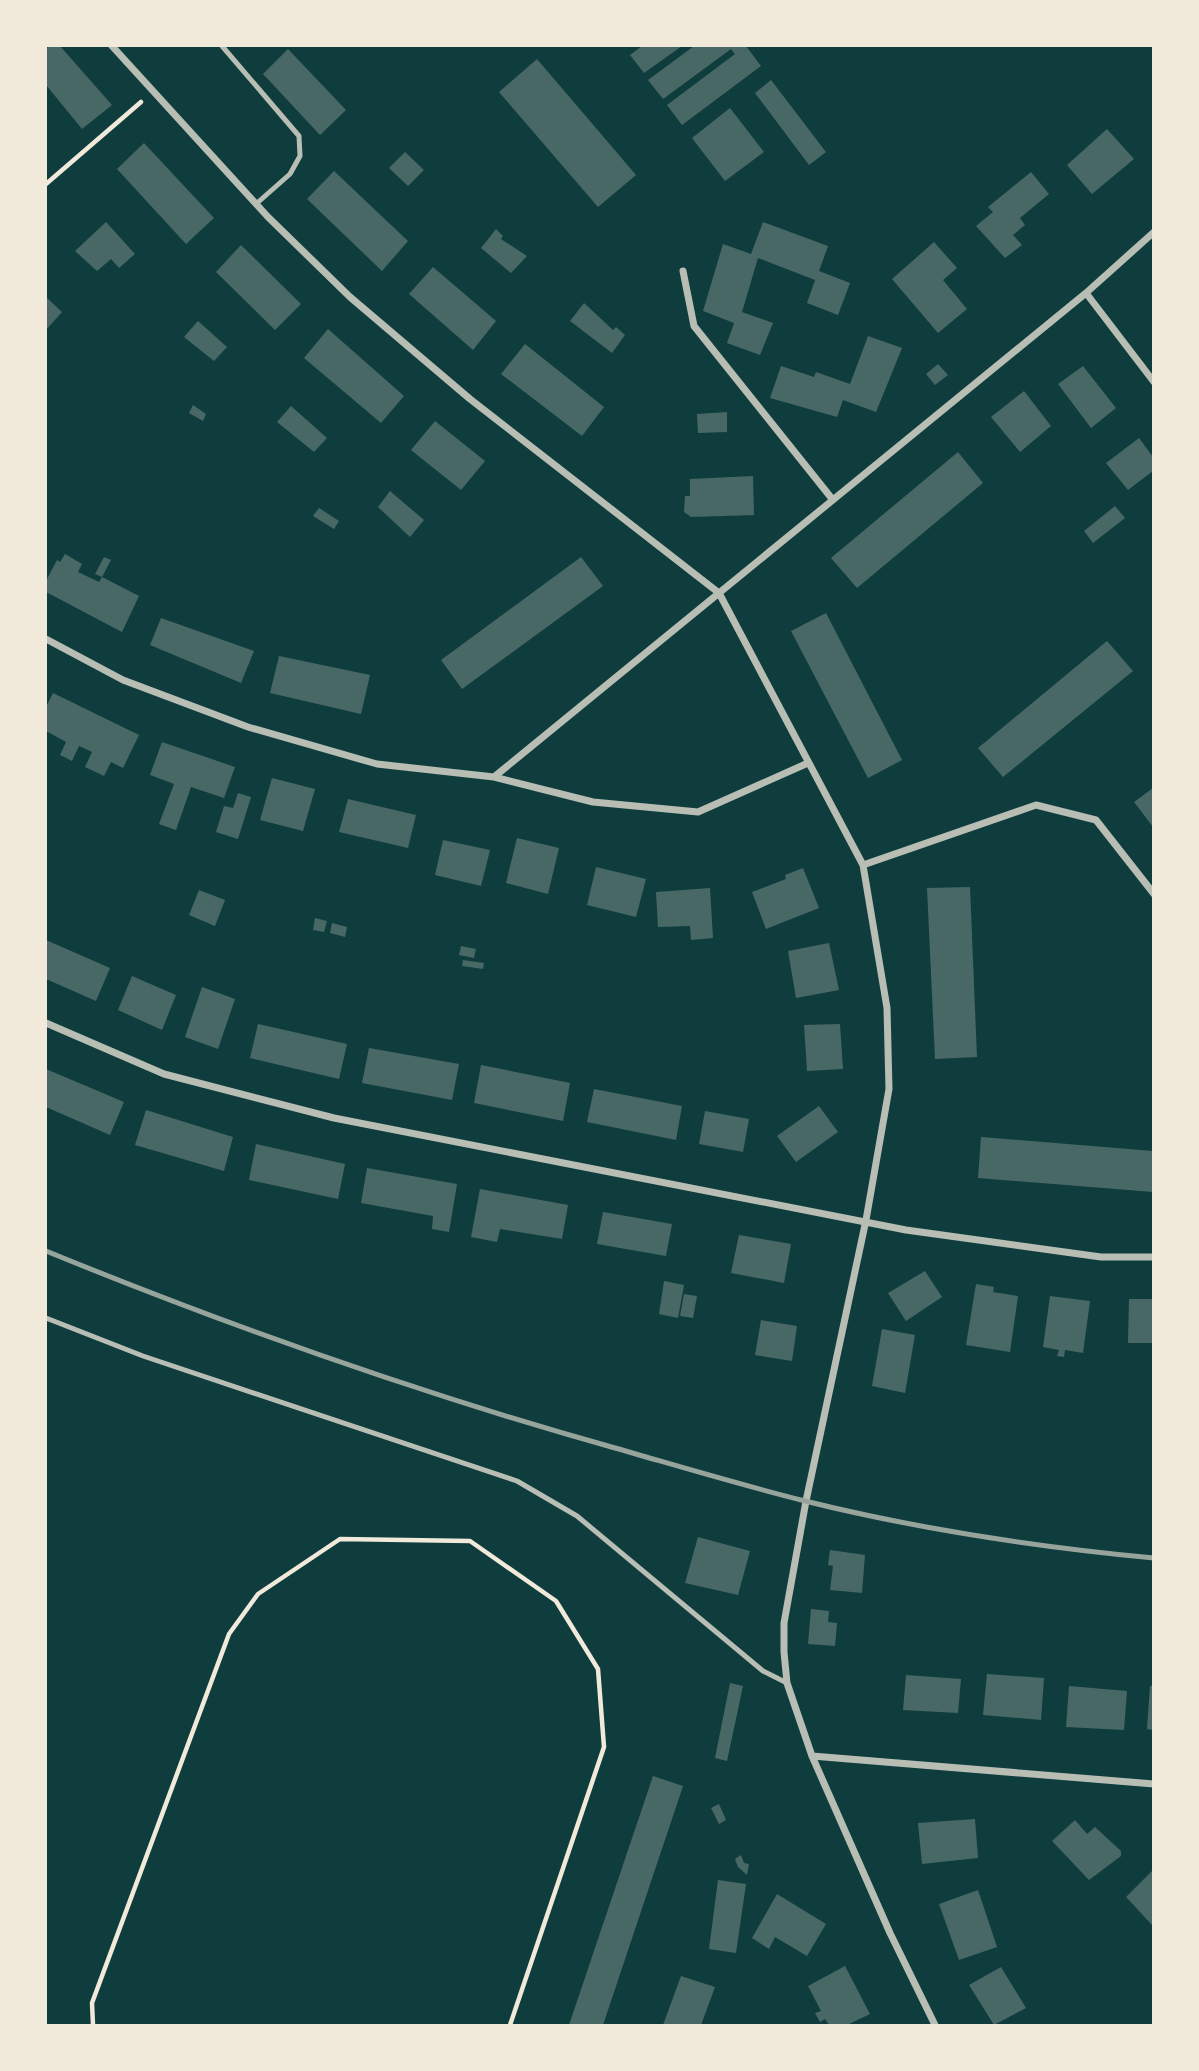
<svg xmlns="http://www.w3.org/2000/svg" width="1199" height="2071" font-family="'Open Sans',sans-serif">
  <style>
    .building { fill: #486865 }
    .lines { fill: none; stroke-linecap: round; stroke-linejoin: round }
    .path { stroke: #f1e9da; stroke-width: 4.5 }
    .service { stroke: #b8beb3; stroke-width: 5 }
    .minor { stroke: #b8beb3; stroke-width: 7 }
    .rail { stroke: #97a49c; stroke-width: 5 }
  </style>
  <rect width="100%" height="100%" fill="#0f3d3e"/>
  <path class="building" d="M49 46H60L112 105 82 129 46 85V49Z
    M642 46H682L644 73 630 55Z
    M694 46H746L761 66 682 125 667 105 735 54 731 49 663 99 648 80Z
    M288 49 346 110 320 135 263 74Z
    M537 59 636 175 598 207 499 92Z
    M771 80 826 152 809 165 755 93Z
    M730 108 764 152 725 181 692 138Z
    M1107 129 1134 159 1092 194 1067 165Z
    M144 143 214 218 186 244 117 169Z
    M405 152 424 170 408 186 389 168Z
    M334 171 408 241 382 271 307 199Z
    M1031 172 1049 194 1020 218 1025 225 1013 235 1022 245 1005 258 976 226 993 212 988 207Z
    M106 222 135 254 119 268 111 259 97 271 75 251Z
    M763 222 828 246 819 271 850 283 838 315 807 303 815 280 758 258 742 312 773 323 760 355 727 343 734 323 703 311 723 244 751 254Z
    M496 229 503 236 501 239 527 256 511 273 481 248Z
    M934 242 957 268 943 280 967 309 938 333 892 279Z
    M241 245 301 304 275 330 216 272Z
    M433 267 496 321 473 350 409 294Z
    M46 297 62 312 46 330Z
    M584 303 613 330 616 327 625 335 612 353 570 321Z
    M198 321 227 347 214 361 184 337Z
    M328 329 404 396 381 423 304 358Z
    M868 336 902 348 876 412 843 400 837 417 770 398 781 366 814 377 816 372 850 384Z
    M525 344 604 407 582 436 501 374Z
    M938 364 948 375 935 385 926 374Z
    M1083 366 1116 408 1091 428 1058 384Z
    M1024 391 1051 426 1020 452 991 417Z
    M193 405 206 414 203 421 189 413Z
    M291 406 327 438 314 452 277 422Z
    M727 412V432L698 433 697 414Z
    M435 421 485 461 461 490 411 450Z
    M1139 438 1153 457V471L1128 490 1106 463Z
    M958 452 983 483 857 588 831 558Z
    M753 476 754 515 691 517 684 512 685 496H690V479Z
    M390 491 424 520 410 537 378 507Z
    M1115 506 1125 518 1093 543 1084 531Z
    M319 508 339 521 334 529 313 516Z
    M65 554 82 564 78 572 99 582 102 577 139 596 122 632 46 592V581L57 560 60 562Z
    M104 557 111 560 102 577 95 574Z
    M581 557 603 586 462 689 441 660Z
    M826 613 902 760 868 778 791 631Z
    M161 618 254 651 241 683 150 645Z
    M1107 641 1133 671 1003 777 978 748Z
    M279 656 370 675 361 714 270 693Z
    M53 693 139 735 123 768 111 762 104 776 85 767 92 752 79 746 72 761 60 755 66 742 46 731V707Z
    M162 742 235 767 224 798 191 787 176 830 159 824 174 784 150 775Z
    M272 778 315 789 303 831 260 820Z
    M1153 788V827L1134 802Z
    M238 793 251 797 238 839 216 832 224 806 233 808Z
    M348 799 416 815 408 848 339 832Z
    M517 838 559 848 548 894 506 883Z
    M443 840 490 850 481 886 435 875Z
    M596 867 646 879 636 917 587 905Z
    M803 868 819 908 766 929 752 892 786 879 785 875Z
    M970 887 977 1057 935 1059 927 888Z
    M710 888 713 938 691 940 690 926 658 927 656 892Z
    M199 890 225 900 215 926 189 915Z
    M315 918 327 921 324 932 313 930Z
    M332 923 347 927 345 937 330 933Z
    M46 940 110 968 96 1001 46 979Z
    M829 943 839 990 796 998 788 951Z
    M461 946 476 949 474 958 459 955Z
    M463 960 484 963 483 969 462 966Z
    M132 976 176 995 162 1030 118 1010Z
    M202 987 235 999 218 1049 185 1037Z
    M258 1024 347 1044 339 1079 250 1058Z
    M840 1024 843 1069 807 1071 804 1025Z
    M369 1048 459 1064 452 1100 362 1083Z
    M481 1065 570 1083 563 1121 474 1103Z
    M46 1069 124 1102 110 1135 46 1107Z
    M594 1089 682 1106 676 1140 587 1122Z
    M819 1106 838 1132 796 1162 777 1136Z
    M146 1110 233 1137 224 1171 135 1145Z
    M705 1111 749 1119 743 1152 699 1144Z
    M981 1137 1153 1151V1192L978 1178Z
    M256 1144 345 1164 338 1199 249 1180Z
    M367 1168 457 1184 449 1232 432 1229 433 1216 361 1203Z
    M480 1189 568 1205 562 1239 500 1229 497 1242 471 1237Z
    M603 1212 672 1224 666 1256 597 1244Z
    M739 1235 791 1244 784 1283 731 1273Z
    M925 1271 942 1297 906 1321 888 1293Z
    M664 1281 684 1285 678 1318 659 1314Z
    M976 1284 994 1287 993 1292 1018 1296 1010 1352 966 1345Z
    M684 1294 697 1296 693 1318 680 1316Z
    M1050 1296 1090 1301 1083 1353 1065 1350 1064 1357 1057 1356 1059 1350 1043 1347Z
    M1129 1299H1153V1343H1128Z
    M761 1320 797 1326 792 1361 755 1355Z
    M882 1329 915 1335 905 1393 872 1386Z
    M698 1537 750 1551 738 1595 685 1583Z
    M830 1550 865 1555 862 1593 830 1590 833 1566 828 1565Z
    M811 1609 829 1611 828 1622 837 1623 835 1646 808 1644Z
    M987 1674 1044 1678 1041 1720 983 1715Z
    M906 1675 961 1679 958 1713 903 1710Z
    M730 1683 743 1686 727 1761 715 1758Z
    M1153 1685V1730L1147 1729 1150 1686Z
    M1069 1686 1127 1691 1124 1730 1066 1727Z
    M653 1776 683 1786 603 2025H569Z
    M719 1804 726 1820 719 1824 711 1808Z
    M975 1819 978 1858 922 1864 918 1823Z
    M1075 1820 1087 1834 1095 1827 1121 1851V1856L1089 1880 1052 1841Z
    M741 1855 744 1863 749 1864 747 1875 738 1867 735 1859Z
    M1153 1870V1926L1126 1897Z
    M718 1880 746 1884 736 1953 709 1949Z
    M978 1890 997 1947 959 1960 939 1904Z
    M777 1894 826 1924 807 1956 775 1937 769 1949 752 1938Z
    M845 1966 870 2014 847 2025H829L825 2019 820 2022 815 2013 821 2011 808 1986Z
    M1001 1967 1026 2008 994 2025 969 1985Z
    M681 1976 715 1987 701 2025H663Z"/>
  <g class="lines">
    <path class="path" d="M46 184 141 102
      M93 2025 92 2003 229 1634 258 1594 340 1539 470 1541 556 1601 598 1669 604 1747 510 2025"/>
    <path class="service" d="M222 46 299 136 300 156 290 174 256 204
      M46 1318 143 1356 517 1481 577 1516 763 1671 787 1683"/>
    <path class="minor" d="M112 46 268 217 350 297 470 399 719 593 863 865 887 1008 889 1089 866 1220 806 1501 784 1623V1652L787 1683 812 1756 890 1933 935 2025
      M683 271 694 326 833 500
      M1086 293 1154 382
      M46 639 123 680 248 727 377 764 494 777 1086 293 1154 232
      M494 777 593 802 698 812 808 763
      M863 865 1036 805 1096 820 1154 894
      M46 1023 164 1074 334 1118 906 1230 1101 1257H1154
      M812 1756 1154 1784"/>
    <path class="rail" d="M46 1251C232 1327 422 1394 615 1448 678 1466 741 1485 805 1501 918 1529 1037 1547 1154 1558"/>
  </g>
  <rect width="1199" height="2071" fill="none" stroke="#f1e9da" stroke-width="94"/>
</svg>
